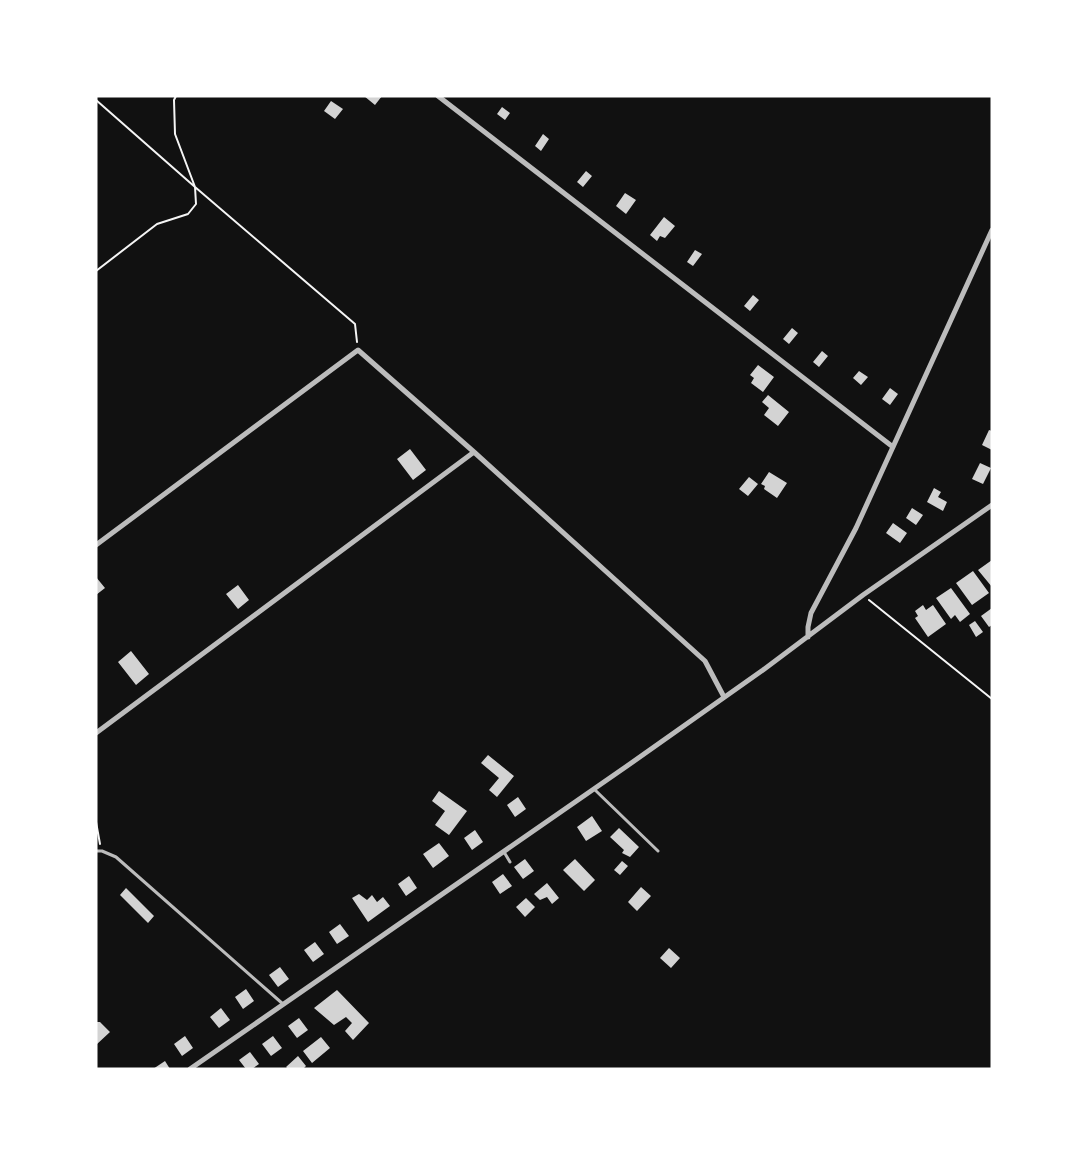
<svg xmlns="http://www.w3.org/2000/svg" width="1088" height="1165" font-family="Quicksand,sans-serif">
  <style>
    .building { fill: #d3d3d3 }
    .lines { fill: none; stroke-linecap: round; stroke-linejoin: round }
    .path { stroke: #f5f5f5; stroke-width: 2 }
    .service { stroke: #bcbcbc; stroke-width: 3 }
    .minor { stroke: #bcbcbc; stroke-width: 5 }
  </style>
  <rect width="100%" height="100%" fill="#111"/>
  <path class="building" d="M364 96H382L375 105Z
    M331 101 343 109 335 119 324 111Z
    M502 107 510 113 505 120 497 114Z
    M543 134 549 139 541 151 535 146Z
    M586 171 592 176 583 187 577 182Z
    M625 193 636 200 626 214 616 206Z
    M664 217 675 226 665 238 660 236 657 241 650 235Z
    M695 250 702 254 693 266 687 262Z
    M753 295 759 300 750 311 744 306Z
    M792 328 798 333 789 344 783 339Z
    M822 351 828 356 819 367 813 362Z
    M758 365 774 377 763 392 751 383 754 378 750 375Z
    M859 371 868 377 861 385 853 378Z
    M890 388 898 394 890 405 882 399Z
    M768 395 789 412 778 426 764 415 769 408 762 402Z
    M989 430 992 431V450L982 445Z
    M410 449 426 470 413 480 397 459Z
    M980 463 991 468 983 484 972 479Z
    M769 472 787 483 777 498 764 489 765 486 761 484Z
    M749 477 758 484 748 496 739 489Z
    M934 488 941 492 938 497 947 502 943 511 927 502Z
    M912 508 923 515 916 525 906 518Z
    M893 523 907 533 900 543 886 533Z
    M992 560V587L978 570Z
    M973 571 989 593 972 605 956 583Z
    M96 577 105 588 96 595Z
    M238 585 249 600 238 609 226 594Z
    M951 588 970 614 960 622 955 615 951 619 936 598Z
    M923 605 926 610 933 605 946 624 928 637 915 618 918 616 915 611Z
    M992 608V625L989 627 981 616Z
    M975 621 983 632 976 637 969 625Z
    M131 651 149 674 136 685 118 662Z
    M488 755 514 776 497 797 489 790 499 778 481 763Z
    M439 791 467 811 449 835 435 825 445 811 432 801Z
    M518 797 526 809 515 817 507 805Z
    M592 816 602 831 586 841 577 827Z
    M619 828 639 847 630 857 622 853 624 850 610 837Z
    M475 830 483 842 472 850 464 838Z
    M439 843 449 856 433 868 423 854Z
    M525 859 534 871 523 879 514 867Z
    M575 859 595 880 584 891 563 870Z
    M622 861 628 866 620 875 614 870Z
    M503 874 512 886 500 894 492 882Z
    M409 876 417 888 406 896 398 884Z
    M547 883 559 898 552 904 547 897 540 900 534 894Z
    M641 887 651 896 637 911 628 902Z
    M126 888 154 916 148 923 120 895Z
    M359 894 367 900 372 895 377 902 383 897 390 906 368 922 352 898Z
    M526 898 535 907 525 917 516 907Z
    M340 924 349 936 337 944 329 932Z
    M315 942 324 954 313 962 304 950Z
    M669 948 680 958 671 968 660 958Z
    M280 967 289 979 278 987 269 975Z
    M246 989 254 1001 243 1009 235 997Z
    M337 990 369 1023 353 1040 345 1031 352 1023 346 1017 334 1025 314 1008Z
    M221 1008 230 1020 219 1028 210 1017Z
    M299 1018 308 1030 297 1038 288 1026Z
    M96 1022H100L110 1032 96 1045Z
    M185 1036 193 1048 182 1056 174 1044Z
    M273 1036 282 1048 271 1056 262 1044Z
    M321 1037 330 1048 312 1063 303 1051Z
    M250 1052 259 1064 252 1069H246L239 1060Z
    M298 1056 306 1066 303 1069H288L286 1067Z
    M165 1061 170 1069H153Z"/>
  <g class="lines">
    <path class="path" d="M96 100 195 187 355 324 357 342
      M96 271 157 224 188 214 196 204 195 187 175 134 174 100 176 96
      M869 600 992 699
      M96 822 100 844"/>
    <path class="service" d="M594 789 658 851
      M96 851H102L116 857 283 1004
      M504 852 510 862"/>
    <path class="minor" d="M438 96 893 447
      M96 545 358 350 474 452 705 661 724 697
      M808 637V627L811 613 856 528 992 230
      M96 733 474 452
      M190 1069 627 766 763 670 863 595 992 505"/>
  </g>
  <rect width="1088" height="1165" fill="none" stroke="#ffffff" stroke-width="195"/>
</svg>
